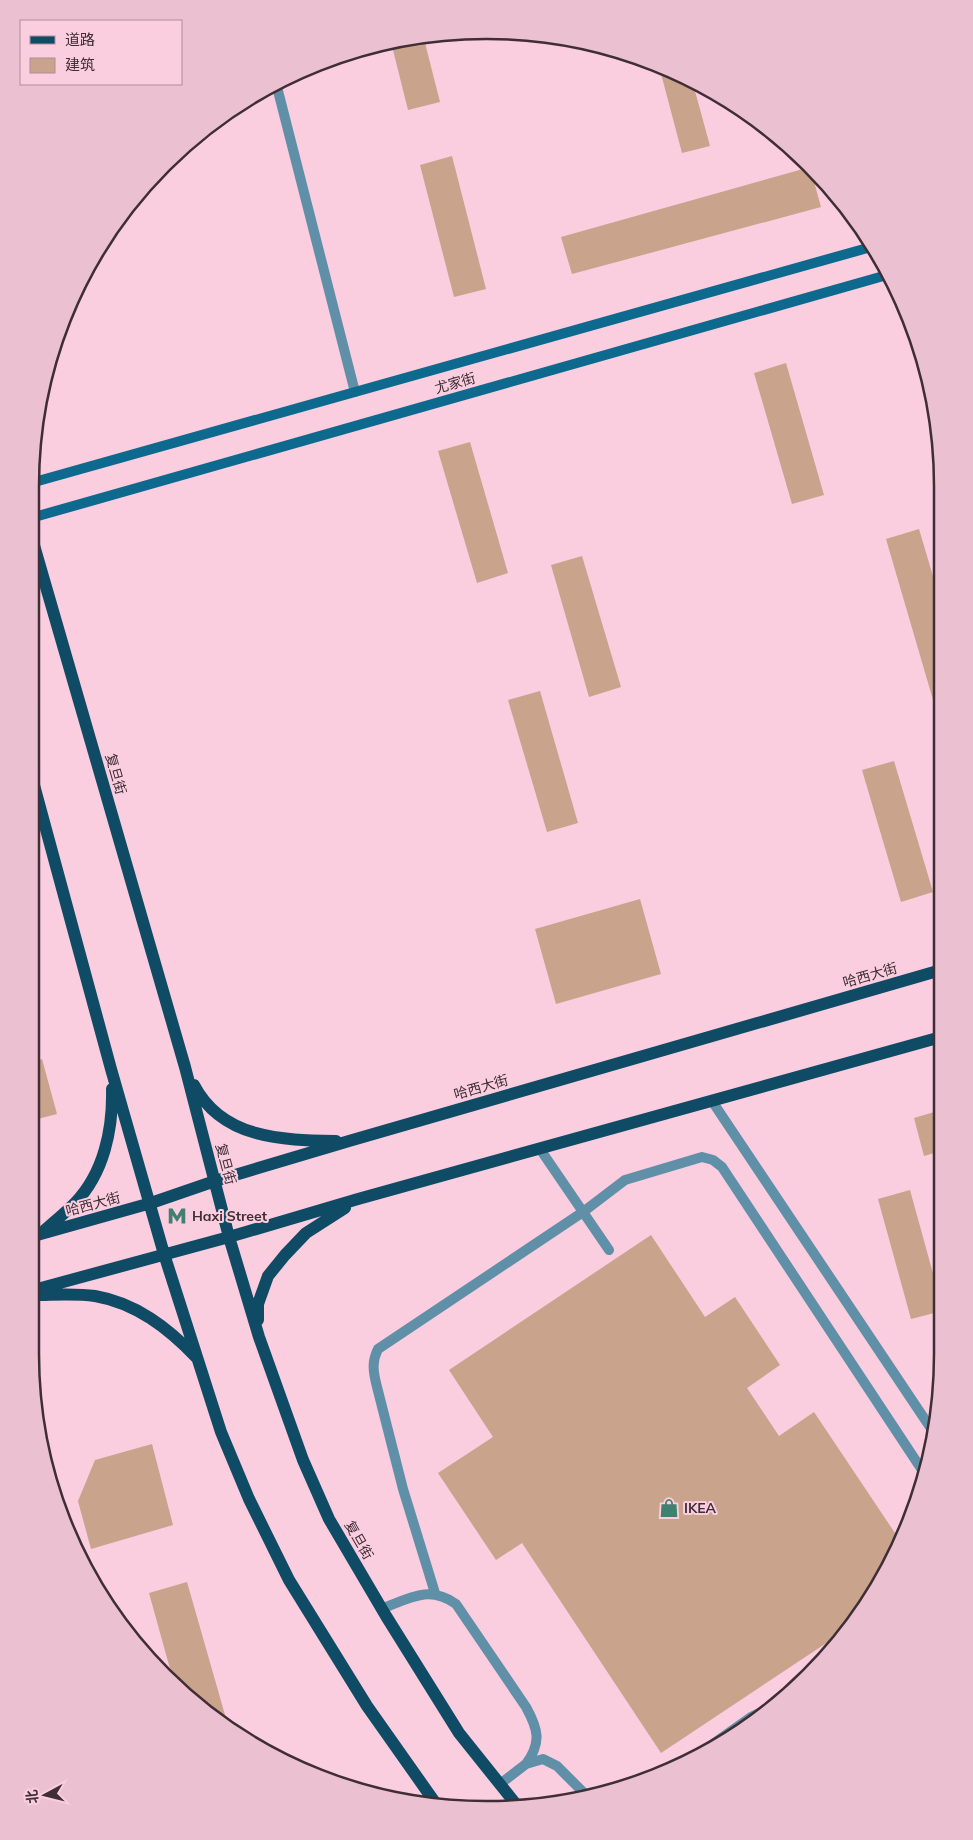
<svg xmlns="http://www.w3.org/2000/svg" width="973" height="1840" font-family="Mulish,'Noto Sans SC',sans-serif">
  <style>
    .building { fill: #caa38c }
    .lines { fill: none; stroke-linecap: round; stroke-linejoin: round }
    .lane { stroke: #608fa8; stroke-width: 10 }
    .street { stroke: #608fa8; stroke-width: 10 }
    .secondary { stroke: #0e698e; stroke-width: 10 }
    .primary { stroke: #104b65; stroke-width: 12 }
    .labels { text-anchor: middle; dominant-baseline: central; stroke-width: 4; stroke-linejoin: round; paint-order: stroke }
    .street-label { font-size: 14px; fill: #3f2e35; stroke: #facddf }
    .poi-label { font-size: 14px; font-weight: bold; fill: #3f2e35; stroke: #facddf; text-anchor: start }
    .rim { fill: none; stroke: #3f2e35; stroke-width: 2.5 }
  </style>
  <rect width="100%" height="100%" fill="#facddf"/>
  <path class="building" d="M423 35 440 102 408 110 391 42Z
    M659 66 692 80 710 146 682 153Z
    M452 156 486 289 454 297 420 165Z
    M810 167 821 207 572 274 561 237Z
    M786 363 824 495 792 504 754 373Z
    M470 442 508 573 477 583 438 451Z
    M919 529 940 600V716L938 717 886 539Z
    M582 556 621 687 589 697 551 565Z
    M540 691 578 823 547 832 508 700Z
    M894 761 933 892 901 902 862 770Z
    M640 899 661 974 556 1004 535 929Z
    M42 1059 57 1114 30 1121V1063Z
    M941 1110V1151L924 1156 914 1118Z
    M910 1190 942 1306V1311L911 1319 878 1199Z
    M651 1235 705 1317 735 1297 780 1365 747 1388 779 1436 814 1412 901 1542 896 1556 840 1634 661 1753 522 1543 496 1560 438 1473 493 1437 449 1370Z
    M152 1444 173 1525 91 1549 78 1501 95 1460Z
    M187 1582 229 1729 172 1676 149 1593Z"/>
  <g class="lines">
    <path class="lane" d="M540 1149 609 1250
      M435 1593 403 1489 376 1383C373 1370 372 1361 378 1349L583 1212 625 1180 702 1157 713 1160 722 1167 926 1476
      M381 1609C410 1598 429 1585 456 1604L526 1707C538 1729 542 1742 526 1764
      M693 1758 751 1717 770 1708
      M500 1784 526 1764 543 1759 557 1766 584 1793"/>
    <path class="street" d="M276 83 355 392
      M712 1101 934 1433"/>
    <path class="secondary" d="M31 483 871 247
      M31 518 887 275"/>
    <path class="primary" d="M31 535 185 1067 229 1237 259 1337 303 1460 329 1519 386 1616 459 1733 519 1808
      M31 774 111 1069 164 1254 221 1432 249 1499 289 1580 367 1706 434 1801
      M194 1085C222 1139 282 1140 336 1141
      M44 1231C54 1222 65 1213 75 1203 104 1173 113 1129 112 1089
      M30 1237 151 1203 215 1181 349 1141 941 970
      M30 1291 229 1237 358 1199 941 1037
      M33 1295C53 1295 75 1293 95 1296 136 1303 168 1328 196 1357
      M258 1320V1304L268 1276 285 1255 306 1233 345 1208"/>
  </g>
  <defs>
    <g id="metro-bare" transform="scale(1.5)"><path d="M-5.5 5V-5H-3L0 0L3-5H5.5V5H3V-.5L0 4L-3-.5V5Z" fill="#41806e" stroke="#facddf" stroke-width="2.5" paint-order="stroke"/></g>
    <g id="shop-bare" transform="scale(1.5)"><path d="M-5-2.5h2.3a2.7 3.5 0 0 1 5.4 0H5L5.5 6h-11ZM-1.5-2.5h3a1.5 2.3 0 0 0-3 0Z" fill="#41806e" stroke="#facddf" stroke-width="2.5" paint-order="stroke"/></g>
  </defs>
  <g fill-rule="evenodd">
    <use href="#metro-bare" x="177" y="1216"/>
    <use href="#shop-bare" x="669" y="1508"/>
  </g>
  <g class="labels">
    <g class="street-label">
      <text transform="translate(455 383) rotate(-16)">尤家街</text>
      <text transform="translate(116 774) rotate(74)">复旦街</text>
      <text transform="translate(870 975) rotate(-16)">哈西大街</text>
      <text transform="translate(481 1087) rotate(-16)">哈西大街</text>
      <text transform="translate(226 1164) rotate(75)">复旦街</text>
      <text transform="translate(93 1204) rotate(-15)">哈西大街</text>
      <text transform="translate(359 1540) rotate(60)">复旦街</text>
    </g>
    <g class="poi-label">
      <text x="192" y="1216">Haxi Street</text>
      <text x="684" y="1508">IKEA</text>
    </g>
  </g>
  <path d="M0 0H973V1840H0ZM486 39H487A447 447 0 0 1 934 486V1354A447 447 0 0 1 487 1801H486A447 447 0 0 1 39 1354V486A447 447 0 0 1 486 39Z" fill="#ebc0d1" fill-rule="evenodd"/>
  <path class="rim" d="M486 39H487A447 447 0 0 1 934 486V1354A447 447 0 0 1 487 1801H486A447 447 0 0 1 39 1354V486A447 447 0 0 1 486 39Z"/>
  <rect x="20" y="20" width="162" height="65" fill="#facddf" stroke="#af8d9b"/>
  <rect x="30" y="36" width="25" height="8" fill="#104b65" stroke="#af8d9b"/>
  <text x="65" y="45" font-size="15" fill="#3f2e35">道路</text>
  <rect x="30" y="58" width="25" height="15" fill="#caa38c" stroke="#af8d9b"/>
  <text x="65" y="70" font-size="15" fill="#3f2e35">建筑</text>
  <g transform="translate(45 1795) rotate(263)" stroke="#facddf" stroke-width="4" paint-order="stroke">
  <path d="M0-4L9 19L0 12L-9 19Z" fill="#3f2e35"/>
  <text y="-8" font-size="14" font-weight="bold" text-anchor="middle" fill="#3f2e35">北</text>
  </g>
</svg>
